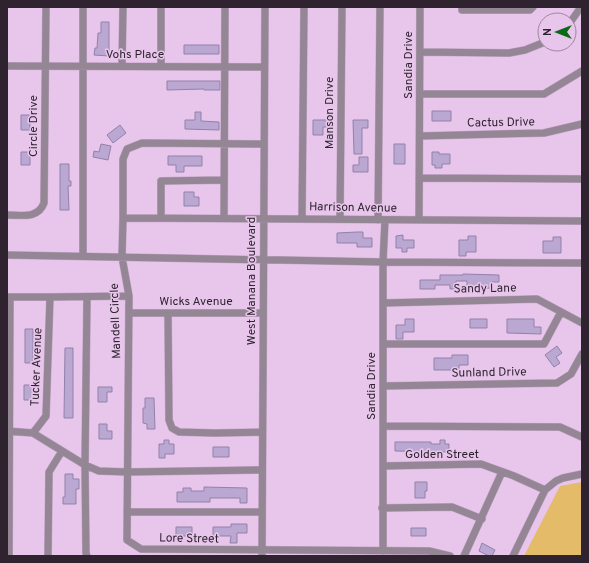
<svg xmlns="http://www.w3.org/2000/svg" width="589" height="563" font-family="Overpass,sans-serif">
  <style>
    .green { fill: #e4bb68 }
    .building { fill: #baa8d2; stroke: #9281a9 }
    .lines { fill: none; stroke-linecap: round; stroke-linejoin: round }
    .minor-casing { stroke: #c3a5c6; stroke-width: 8 }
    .minor { stroke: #948695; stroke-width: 7 }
    .labels { text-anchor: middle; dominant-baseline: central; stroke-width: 3; stroke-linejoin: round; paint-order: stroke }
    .street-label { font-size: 12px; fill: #2f2330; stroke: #e8c6eb }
  </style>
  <rect width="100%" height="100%" fill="#e8c6eb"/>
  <path class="green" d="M582 482V556H524L560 486Z"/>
  <path class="building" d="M101 22H109V56L94 55 95 48H97L98 33H101Z
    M184 45H219V54H184Z
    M167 81H220V90H204V89L167 90Z
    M432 111H451V121H432Z
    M195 112H201V121L219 122V130L185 129V120H195Z
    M21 115H30V130H21Z
    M313 120H329V127H323V135H313Z
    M353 120H368V128H362V154H354Z
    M120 125 126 133 113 143 107 135Z
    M101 144 111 146 108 160 93 157 94 151 99 152Z
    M394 144H405V164H394Z
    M21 152H30V165H21Z
    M432 152H439V154H450V164H442V168H435V165H432Z
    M168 156H202V166H184V172H176V165H168Z
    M359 157H368V172H353V165H359Z
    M60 164H69V181H71V186H68L69 210H60Z
    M184 192H194V197H199V206H184Z
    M357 232H363V238H372V247H357V243H337V233Z
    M403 235V240H414V248H407V252H402V248H396V236Z
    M468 236H476V252H466V256H459V240H468Z
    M553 237H561V253H543V241H553Z
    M463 274 499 275V282H492V288L467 289V281H456V289H450V285H435V289H420V280H440V275H463Z
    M405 319H414V332H403V339H396V325H405Z
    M470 319H487V328H470Z
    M507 319H534V327H541V334L507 333Z
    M25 329H33V363H25Z
    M557 346 562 353 556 357 560 363 554 367 545 355Z
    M65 348H73V418H64Z
    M452 355H468V365H459V370H434V358H452Z
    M24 385H33V400H24Z
    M98 387H112V392H107V402H98Z
    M145 398H154L155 429H147V424L143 423V408H145Z
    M99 424H107V431H112V439H99Z
    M164 440H169V444H174V454H165V458H159V444H164Z
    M440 440H445V444H449V452L395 451V442H431V444H440Z
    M213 447H229V457H213Z
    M65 474H73V479H79V489H76V504H63V497H65Z
    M415 482H427V491H425V498H415Z
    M204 487 247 488V503H240V498H210V502H177V492H183V488H191V491H204Z
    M231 524H247V533H237V543H230L231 536H213V527H231Z
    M176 527H192V536H176Z
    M411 528H426V536H411Z
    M482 543 495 550 492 556H489L479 551Z"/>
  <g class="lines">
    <g class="minor-casing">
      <path id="minor" d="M462 7V10H530L533 7
        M569 24 581 7
        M420 52 509 53 525 50 545 42
        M7 66 264 67
        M122 66 123 7
        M161 66V7
        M420 94H544L582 71
        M420 136 544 133 582 124
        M263 144 142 143 127 149 123 159V218L122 257 129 296 127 540 141 549 429 551 450 556
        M419 178 582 179
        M7 215C22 215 38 219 44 203L46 7
        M123 218 582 221
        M161 218V181L224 180
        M224 218 225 7
        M302 219 304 7
        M340 219 342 7
        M378 220 380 7
        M419 220 420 7
        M7 255 383 262 582 263
        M83 256V7
        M7 297H50L129 296
        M383 303 537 299 582 323
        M129 313H263
        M168 313 169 420 172 428 179 432 215 433 262 432
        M383 344H544L561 312
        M383 386 557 383 571 374 582 354
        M383 426 560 427 582 437
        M7 431 33 433 85 465 99 471 127 472 262 470
        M33 433 46 416 50 297
        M383 466 481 464 514 476 545 490
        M382 508 452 507 482 519
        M127 512H262
        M383 551V262L385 220
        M9 556 10 297
        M48 556 49 472 62 451
        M87 556 86 553 85 465 87 297
        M262 556 265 7
        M464 556 502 472
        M513 556 545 490 556 481 563 478 582 474"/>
    </g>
    <use href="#minor" class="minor"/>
  </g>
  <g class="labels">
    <g class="street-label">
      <text x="135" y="55">Vohs Place</text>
      <text transform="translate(409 65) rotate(-90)">Sandia Drive</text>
      <text transform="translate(330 113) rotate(-90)">Manson Drive</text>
      <text transform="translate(501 123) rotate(-1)">Cactus Drive</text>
      <text transform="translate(34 126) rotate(-90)">Circle Drive</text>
      <text transform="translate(353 208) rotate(1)">Harrison Avenue</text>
      <text transform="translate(252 281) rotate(-90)">West Manana Boulevard</text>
      <text transform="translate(485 289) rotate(-1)">Sandy Lane</text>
      <text x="196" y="302">Wicks Avenue</text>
      <text transform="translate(116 321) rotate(-92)">Mandell Circle</text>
      <text transform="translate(37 367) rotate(-88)">Tucker Avenue</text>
      <text transform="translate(489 373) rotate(-1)">Sunland Drive</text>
      <text transform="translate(372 386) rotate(-90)">Sandia Drive</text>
      <text x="442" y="455">Golden Street</text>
      <text transform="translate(189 539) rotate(1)">Lore Street</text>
    </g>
  </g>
  <rect width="589" height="563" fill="none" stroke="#2f2330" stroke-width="16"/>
  <g transform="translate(557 32) rotate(270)"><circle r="19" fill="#e8c6eb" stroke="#9e85a0"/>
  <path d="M0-3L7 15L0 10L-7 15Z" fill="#096a15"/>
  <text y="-6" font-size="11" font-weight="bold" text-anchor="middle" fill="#2f2330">N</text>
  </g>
</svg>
